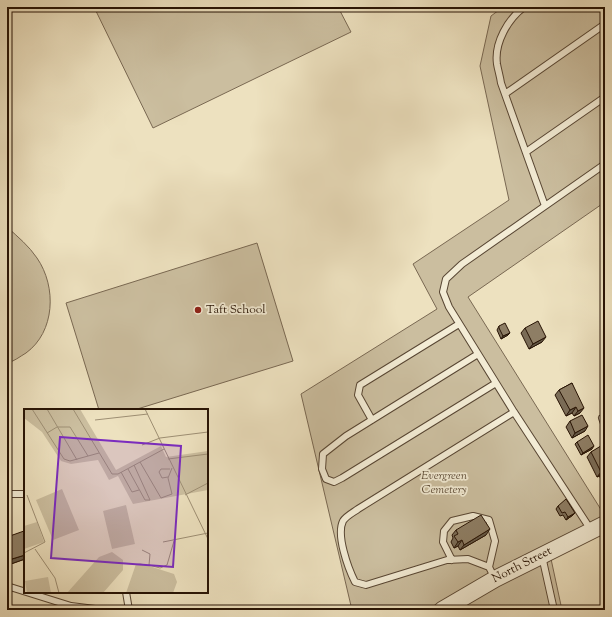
<svg xmlns="http://www.w3.org/2000/svg" width="612" height="617" font-family="'Sorts Mill Goudy',serif">
  <style>
    .green { fill: #cbbe9f; stroke: #796852 }
    .lines { fill: none; stroke-linecap: round; stroke-linejoin: round }
    .service-casing { stroke: #584633; stroke-width: 8 }
    .tertiary-casing { stroke: #584633; stroke-width: 18 }
    .service { stroke: #f3ecd5; stroke-width: 6 }
    .tertiary { stroke: #f3ecd5; stroke-width: 16 }
    .wall { fill: #7a6c57; stroke: #271304 }
    .shaded-wall { fill: #635847; stroke: #271304 }
    .building { fill: #8e7e65; stroke: #271304 }
    .poi-dot { fill: #8f2418; stroke: #f3ecd5; stroke-width: 1.5 }
    .labels { text-anchor: middle; dominant-baseline: central; stroke-width: 3.5; stroke-linejoin: round; paint-order: stroke }
    .poi-label { font-size: 12px; fill: #271304; stroke: #f3ecd5; text-anchor: start }
    .park-label { font-size: 12px; font-style: italic; fill: #604f3a; stroke: #f3ecd5 }
    .street-label { font-size: 12px; fill: #271304; stroke: #f3ecd5 }
    .inset-road { fill: none; stroke: #9e8f74; stroke-width: 1 }
    .view { fill: #7b2cbf; fill-opacity: 0.15; stroke: #7b2cbf; stroke-width: 2 }
    .inset-edge { fill: none; stroke: #271304; stroke-width: 2 }
  </style>
  <rect width="100%" height="100%" fill="#ede1bf"/>
  <filter id="stains"><feTurbulence type="fractalNoise" baseFrequency=".005" numOctaves="4"/><feColorMatrix values="0 0 0 0 .2 0 0 0 0 .09 0 0 0 0 .02 0 0 0 .5 -.17"/></filter>
  <radialGradient id="worn" r=".72"><stop offset=".6" stop-color="#630" stop-opacity="0"/><stop offset="1" stop-color="#630" stop-opacity=".3"/></radialGradient>
  <path class="green" d="M94 7H338L351 32 153 128Z
    M503 7H605V202L468 297 605 516 548 545 562 610H352L301 394 437 309 413 264 509 200 480 66 491 16Z
    M7 227C18 237 29 246 37 258 57 287 55 332 26 353 19 357 15 361 7 363Z
    M257 243 293 361 134 410H99L66 303Z"/>
  <g class="lines">
    <g class="service-casing">
      <path id="service" d="M524 7C508 19 494 43 497 64 498 70 500 76 501 83L545 206
        M505 94 605 24
        M526 152 605 97
        M478 354 346 436 323 454 322 469 326 479 334 482 342 478 496 383
        M602 418 605 426
        M372 420 358 395 360 385 459 324
        M7 494H25
        M591 530 514 412 449 307 443 292 446 279 462 264 605 164
        M542 556 554 610
        M452 560 443 542 444 531 452 521 473 516 489 520 495 541 489 567
        M495 579 489 567 468 559 447 560 366 585 355 582C348 568 336 535 343 521 346 516 354 512 358 509L514 412
        M7 586 71 606 103 610
        M126 592 129 610"/>
    </g>
    <g class="tertiary-casing">
      <path id="tertiary" d="M442 610 495 579 605 524"/>
    </g>
    <use href="#service" class="service"/>
    <use href="#tertiary" class="tertiary"/>
  </g>
  <path class="wall" d="M499 326 510 333 508 335 501 339 497 330Z
    M525 328 542 342 529 349 521 333Z
    M572 383 580 413 574 416 572 413 566 416 555 395 559 390Z
    M570 421 585 431 572 438 566 427Z
    M577 442 592 449 581 455 575 444Z
    M605 446V478L602 480 599 476 597 477 587 457 591 452Z
    M558 506 575 513 573 515 566 520 563 515 560 516 556 509Z
    M456 530 486 535 460 550 458 546 454 548 451 542 453 538 452 535Z
    M7 537 25 559 8 565 7 562Z"/>
  <path class="shaded-wall" d="M510 333 508 335 501 339 503 336Z
    M546 337 542 342 529 349 533 344Z
    M576 407 572 413 566 416 570 410Z
    M584 408 580 413 574 416 578 411Z
    M588 426 585 431 572 438 575 433Z
    M594 446 592 449 581 455 583 453Z
    M603 470 599 476 597 477 601 472Z
    M575 513 573 515 566 520 568 517Z
    M490 529 486 535 460 550 464 545Z
    M462 540 458 546 454 548 458 542Z
    M25 555V559L8 565 12 559Z"/>
  <path class="building" d="M538 321 546 337 533 344 525 328Z
    M505 323 510 333 503 336 499 328V326Z
    M572 383 584 408 578 411 576 407 570 410 559 390Z
    M582 415 588 426 575 433 570 421Z
    M588 435 594 446 583 453 577 442Z
    M604 444 605 446V474L603 470 601 472 591 452Z
    M566 499 575 513 568 517 565 512 562 513 558 506Z
    M481 515 490 529 464 545 462 540 458 542 454 536 458 534 456 530Z
    M24 531 25 534V555L12 559 7 545V537Z"/>
  <circle class="poi-dot" cx="198" cy="310" r="4"/>
  <g class="labels">
    <g class="poi-label">
      <text x="206" y="310">Taft School</text>
    </g>
    <g class="park-label">
      <text x="444" y="476">Evergreen<tspan x="444" dy="14">Cemetery</tspan></text>
    </g>
    <g class="street-label">
      <text transform="translate(522 565) rotate(-27)">North Street</text>
    </g>
  </g>
  <g transform="translate(24 409)">
    <rect width="184" height="184" fill="#ede1bf"/>
    <path d="M0 0H56L92 61 137 37 142 48 184 42V81L109 95 94 67 85 71 74 51 47 55 37 52 18 23 0 9ZM38 80 55 121 29 131 12 91ZM102 96 111 135 88 140 79 102ZM13 113 20 133 0 140V117ZM88 143 99 151V161L79 184H43L75 148ZM116 154 150 165 153 173 149 184H102L112 155ZM24 168 27 184H3L1 172Z" fill="#cbbe9f"/>
    <path class="inset-road" d="M8 0 40 50 46 52 75 44M23 0 53 51M49 0 88 65H94L140 40M121 0 184 130M71 11 124 5M23 24 33 18H46L64 47M118 36 136 29 184 23M144 50 184 45M116 53 137 89 148 85 144 69 148 59M104 60 121 91H126L110 56M97 63 108 83 115 81M144 68 138 69 135 63 137 60H146M161 86 184 74M139 133 184 124M11 140 31 169 35 184M118 141 126 145 125 156 136 159 143 156 150 132M0 144 21 133 3 86"/>
    <path class="view" d="M36 28 157 37 149 158 27 149Z"/>
    <rect width="184" height="184" class="inset-edge"/>
  </g>
  <rect width="612" height="617" fill="none" stroke="#ede1bf" stroke-width="24"/>
  <rect x="8" y="8" width="596" height="601" fill="none" stroke="#271304" stroke-width="2"/>
  <rect x="12" y="12" width="588" height="593" fill="none" stroke="#271304"/>
  <rect width="100%" height="100%" filter="url(#stains)"/>
  <rect width="100%" height="100%" fill="url(#worn)"/>
</svg>
